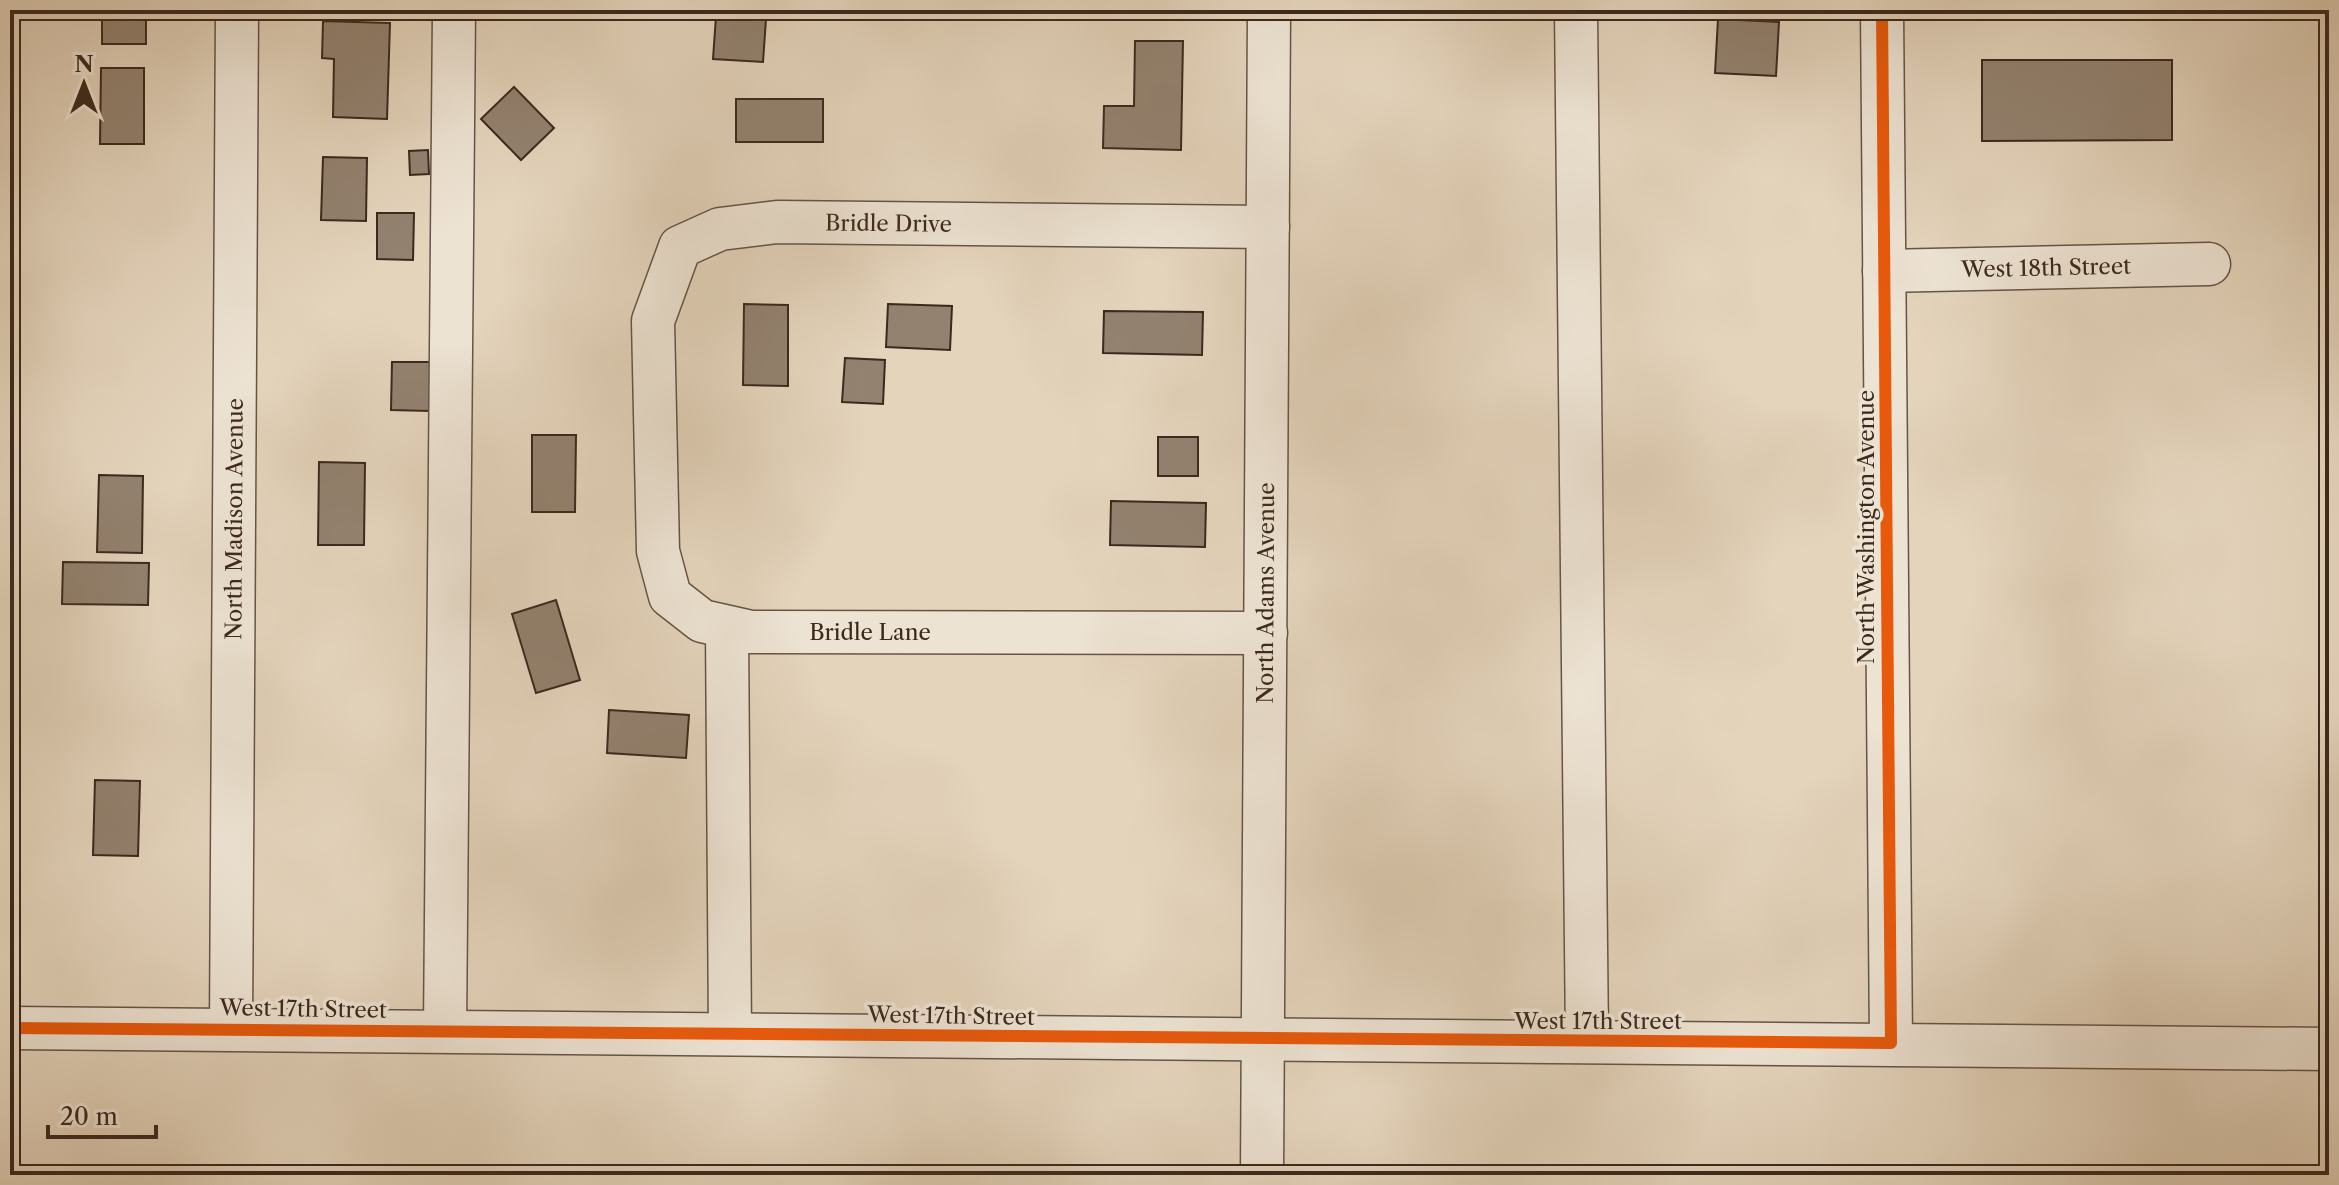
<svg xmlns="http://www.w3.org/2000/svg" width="2339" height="1185" font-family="'Libre Caslon Text',serif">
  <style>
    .building { fill: #938270; stroke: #3c291e; stroke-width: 2 }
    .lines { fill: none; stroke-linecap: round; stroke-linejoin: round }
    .minor-casing { stroke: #665446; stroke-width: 45 }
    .minor { stroke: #ede3d3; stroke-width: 42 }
    .cycleway-casing { stroke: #ede3d3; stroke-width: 17 }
    .cycleway { stroke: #e8590c; stroke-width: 12 }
    .labels { text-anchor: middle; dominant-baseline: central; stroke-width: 7; stroke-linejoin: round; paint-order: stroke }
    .street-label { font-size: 22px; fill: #3c291e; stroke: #ede3d3 }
  </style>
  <rect width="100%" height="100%" fill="#e4d4bc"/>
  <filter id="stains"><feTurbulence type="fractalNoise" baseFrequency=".0025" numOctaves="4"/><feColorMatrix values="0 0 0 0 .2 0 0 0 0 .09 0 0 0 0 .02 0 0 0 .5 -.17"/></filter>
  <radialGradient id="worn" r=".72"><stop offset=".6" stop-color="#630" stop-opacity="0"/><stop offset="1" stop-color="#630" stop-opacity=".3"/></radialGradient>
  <path class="building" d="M102 10H146V44H102Z
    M716 16 766 19 763 62 713 59Z
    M1718 19 1779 22 1776 76 1715 73Z
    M323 21 390 23 387 119 333 117 334 59 322 58Z
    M1135 41H1183L1181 150 1103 148 1104 106H1134Z
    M1982 60H2172V140L1982 141Z
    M101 68H144V144H100Z
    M514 87 554 128 521 160 481 119Z
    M736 99H823V142H736Z
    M428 150 429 174 410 175 409 151Z
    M323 157 367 158 366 221 321 220Z
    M377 213H414L413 260 377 259Z
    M744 304 788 305V386L743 385Z
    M888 304 952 306 950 350 886 347Z
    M1104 311 1203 312 1202 355 1103 353Z
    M845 358 885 360 883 404 842 402Z
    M392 362H430V411L391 410Z
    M532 435H576L575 512H532Z
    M1158 437H1198V476H1158Z
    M319 462 365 463 364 545H318Z
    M99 475 143 476 142 553 97 552Z
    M1111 501 1206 503 1205 547 1110 545Z
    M63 562 149 563 148 605 62 604Z
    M556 600 580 680 536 693 512 614Z
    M609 710 689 715 686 758 607 753Z
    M95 780 140 781 138 856 93 855Z"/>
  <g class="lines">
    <g class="minor-casing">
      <g id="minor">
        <path d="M1576 10 1587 1040"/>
        <path d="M1882 10 1891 1043"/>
        <path id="s1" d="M1884 271 2209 264"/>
        <path d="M727 627 730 1034"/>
        <path id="s2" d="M1266 633 751 632 702 621 670 596 658 551 653 321 680 247 720 229 777 222 1268 227"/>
        <path d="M10 1028 2329 1049"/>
        <path id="s3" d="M231 1029 237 10"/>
        <path d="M445 1031 454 10"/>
        <path id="s4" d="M1262 1175 1269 10"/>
      </g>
    </g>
    <use href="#minor" class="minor"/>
    <g class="cycleway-casing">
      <path id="cycleway" d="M10 1028 1891 1043 1882 10"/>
    </g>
    <use href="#cycleway" class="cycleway"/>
  </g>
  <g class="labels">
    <g class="street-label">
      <text stroke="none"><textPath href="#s2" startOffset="1174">Bridle Drive</textPath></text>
      <text stroke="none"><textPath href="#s1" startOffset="162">West 18th Street</textPath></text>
      <text stroke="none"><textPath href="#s3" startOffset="510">North Madison Avenue</textPath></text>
      <text transform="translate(1866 527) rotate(-90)">North Washington Avenue</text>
      <text stroke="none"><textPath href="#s4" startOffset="582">North Adams Avenue</textPath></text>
      <text x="870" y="632">Bridle Lane</text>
      <text transform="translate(303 1009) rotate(1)">West 17th Street</text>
      <text transform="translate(951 1016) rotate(1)">West 17th Street</text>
      <text x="1598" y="1021">West 17th Street</text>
    </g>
  </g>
  <rect width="2339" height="1185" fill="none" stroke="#e4d4bc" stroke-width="40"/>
  <rect x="12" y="12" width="2315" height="1161" fill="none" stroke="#3c291e" stroke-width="4"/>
  <rect x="20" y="20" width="2299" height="1145" fill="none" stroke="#3c291e" stroke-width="2"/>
  <g transform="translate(84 84)" stroke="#ede3d3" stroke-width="6" paint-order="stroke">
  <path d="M0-6L14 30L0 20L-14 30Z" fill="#3c291e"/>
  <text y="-12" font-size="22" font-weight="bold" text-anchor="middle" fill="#3c291e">N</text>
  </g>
  <path d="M48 1125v12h108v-12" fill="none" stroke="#3c291e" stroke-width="4"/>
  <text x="60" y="1125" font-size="24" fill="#3c291e" stroke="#ede3d3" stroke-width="6" paint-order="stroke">20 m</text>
  <rect width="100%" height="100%" filter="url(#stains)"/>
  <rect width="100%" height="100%" fill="url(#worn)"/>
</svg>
